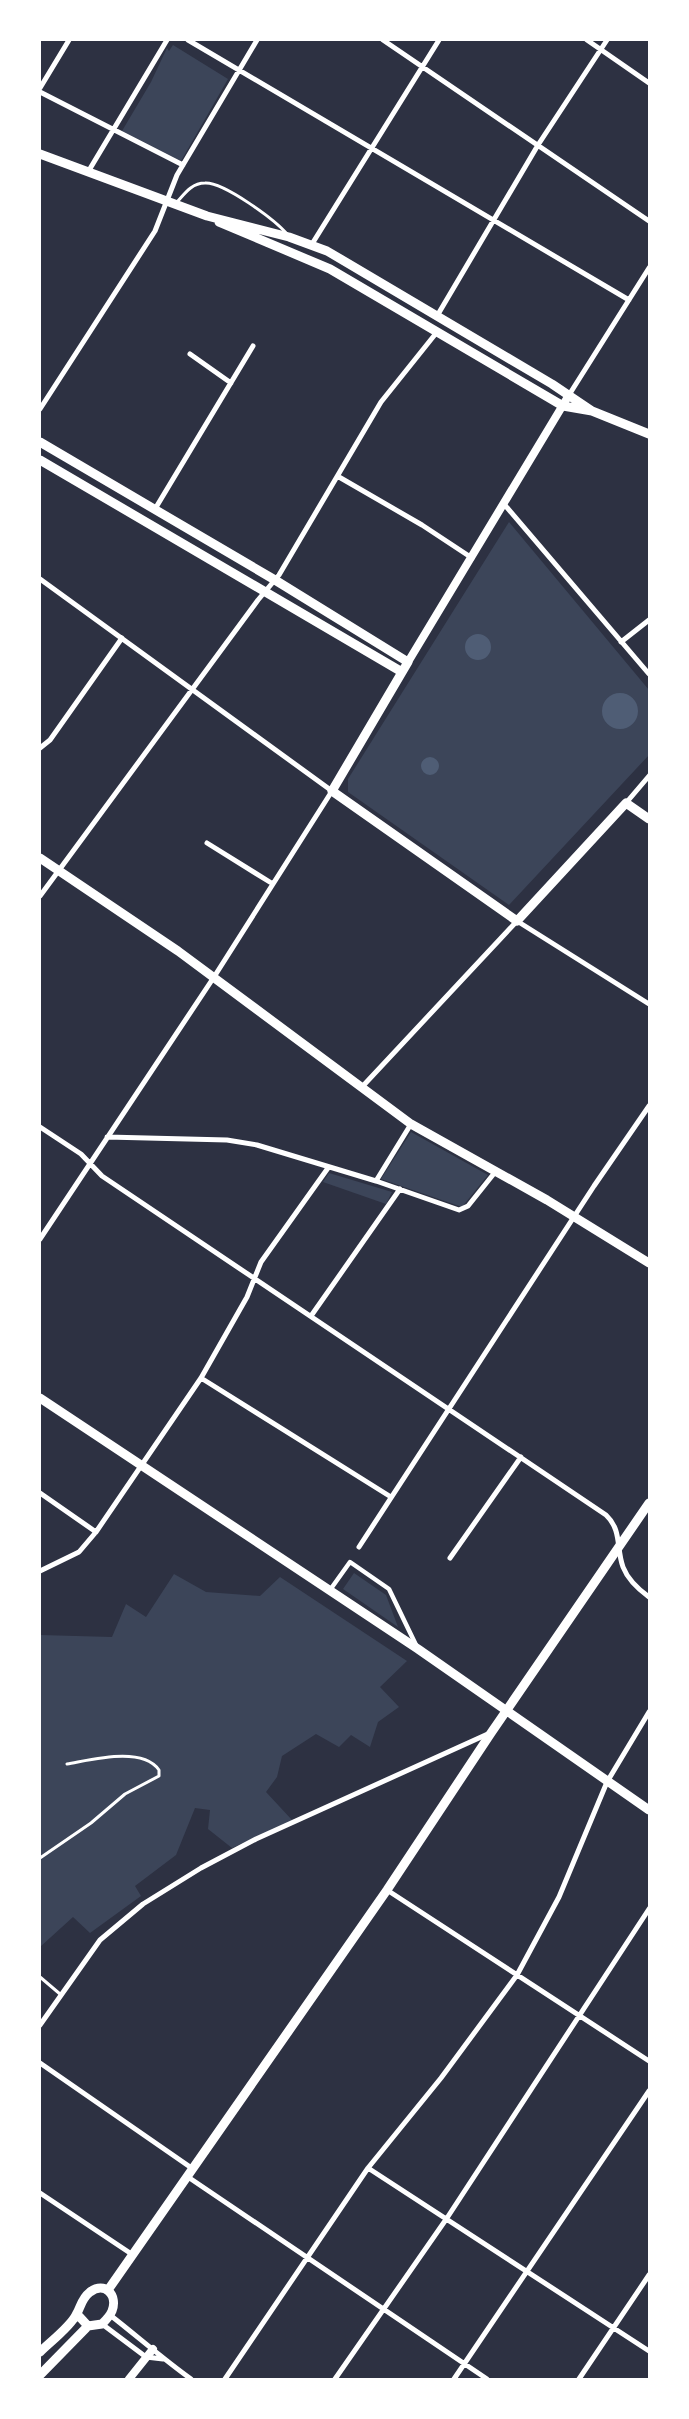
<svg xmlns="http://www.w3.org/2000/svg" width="689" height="2419" font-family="Rubik,sans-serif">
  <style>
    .green { fill: #3c4559 }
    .water { fill: #4f5d75 }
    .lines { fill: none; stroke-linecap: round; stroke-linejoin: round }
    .service { stroke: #fff; stroke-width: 3 }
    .pedestrian { stroke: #fff; stroke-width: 4.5 }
    .minor { stroke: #fff; stroke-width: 5 }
    .tertiary { stroke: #fff; stroke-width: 8 }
    .secondary { stroke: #fff; stroke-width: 9 }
  </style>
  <rect width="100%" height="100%" fill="#2d3142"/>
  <path class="green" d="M173 45 228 79 181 161 122 131 151 82 167 48 169 51Z
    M509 522 649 690V755L509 905 348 792V779Z
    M411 1132 488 1175 462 1207 381 1179Z
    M329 1173 392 1192 386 1204 323 1182Z
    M354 1573 386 1595 398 1627 343 1589Z
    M174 1574 206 1592 260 1596 280 1577 407 1661 380 1687 399 1707 378 1722 370 1747 351 1735 339 1747 316 1734 282 1756 277 1777 266 1792 292 1820 232 1848 208 1829 210 1810 195 1808 176 1855 135 1886 141 1896 90 1933 73 1917 40 1947V1635L112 1637 126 1604 146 1617Z"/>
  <path class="water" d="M465 647a13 13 0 1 1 26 0a13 13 0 1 1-26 0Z
    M602 711a18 18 0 1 1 36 0a18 18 0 1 1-36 0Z
    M421 766a9 9 0 1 1 18 0a9 9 0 1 1-18 0Z"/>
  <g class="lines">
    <path class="service" d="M177 202C185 193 192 183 205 183 224 182 275 220 287 234
      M40 1858 91 1823 125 1794 159 1776V1770C142 1746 91 1760 67 1764
      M40 1977 60 1994"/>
    <path class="pedestrian" d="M330 1590 350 1562 389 1589 416 1645"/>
    <path class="minor" d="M188 40 629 300
      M383 40 649 221
      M587 40 649 83
      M40 88 69 40
      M40 92 183 165
      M88 172 167 40
      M312 244 439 40
      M437 316 538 145 607 40
      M190 354 231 383
      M569 395 649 268
      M40 409 155 231 177 175 257 40
      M339 477 422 525 472 558
      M504 504 649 674
      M155 509 253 346
      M40 579 332 791 214 977 40 1239
      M621 642 649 620
      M40 748 50 740 122 638
      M626 803 649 776
      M207 843 273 884
      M40 896 258 600 279 575 381 402 437 332
      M361 1088 517 921 649 1004
      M40 1127 81 1154 102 1176 606 1515C622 1530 616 1548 623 1567 628 1580 638 1589 649 1597
      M107 1137 227 1140 257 1145 376 1181 459 1210 468 1206 496 1171
      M376 1181 411 1124
      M311 1316 400 1189
      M201 1378 391 1497
      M40 1493 96 1532
      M359 1547 594 1186 649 1106
      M450 1558 521 1457
      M40 1571 79 1552 96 1532 201 1378 247 1297 261 1262 328 1168
      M387 1890 649 2061
      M40 2025 100 1940 143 1904 201 1868 256 1839 490 1733
      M40 2063 193 2169
      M368 2168 649 2351
      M188 2177 487 2379
      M40 2193 133 2255
      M110 2315C137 2336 163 2359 191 2379
      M102 2324 146 2357 163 2359
      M225 2379 368 2168 441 2078 517 1975 559 1897 607 1782 649 1712
      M335 2379 447 2218 649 1909
      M454 2379 649 2091
      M579 2379 649 2275"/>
    <path class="tertiary" d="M408 662 569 395
      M129 2379 153 2349"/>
    <path class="secondary" d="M40 154 207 216 289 237 327 251 552 384 592 411
      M219 222 330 269 563 406 592 411 649 434
      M40 442 275 580 408 662 332 791 517 921 626 803 649 819
      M40 460 402 672
      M40 858 178 951 411 1124 547 1200 649 1263
      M40 1398 418 1649 649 1810
      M108 2290 387 1890 491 1733 649 1503
      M40 2352C50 2342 70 2327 76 2315 81 2307 81 2299 90 2292 105 2281 118 2295 112 2311 110 2316 106 2320 102 2324L88 2326 77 2314
      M40 2375 88 2326"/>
  </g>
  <rect width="689" height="2419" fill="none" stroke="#ffffff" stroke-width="82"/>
</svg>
